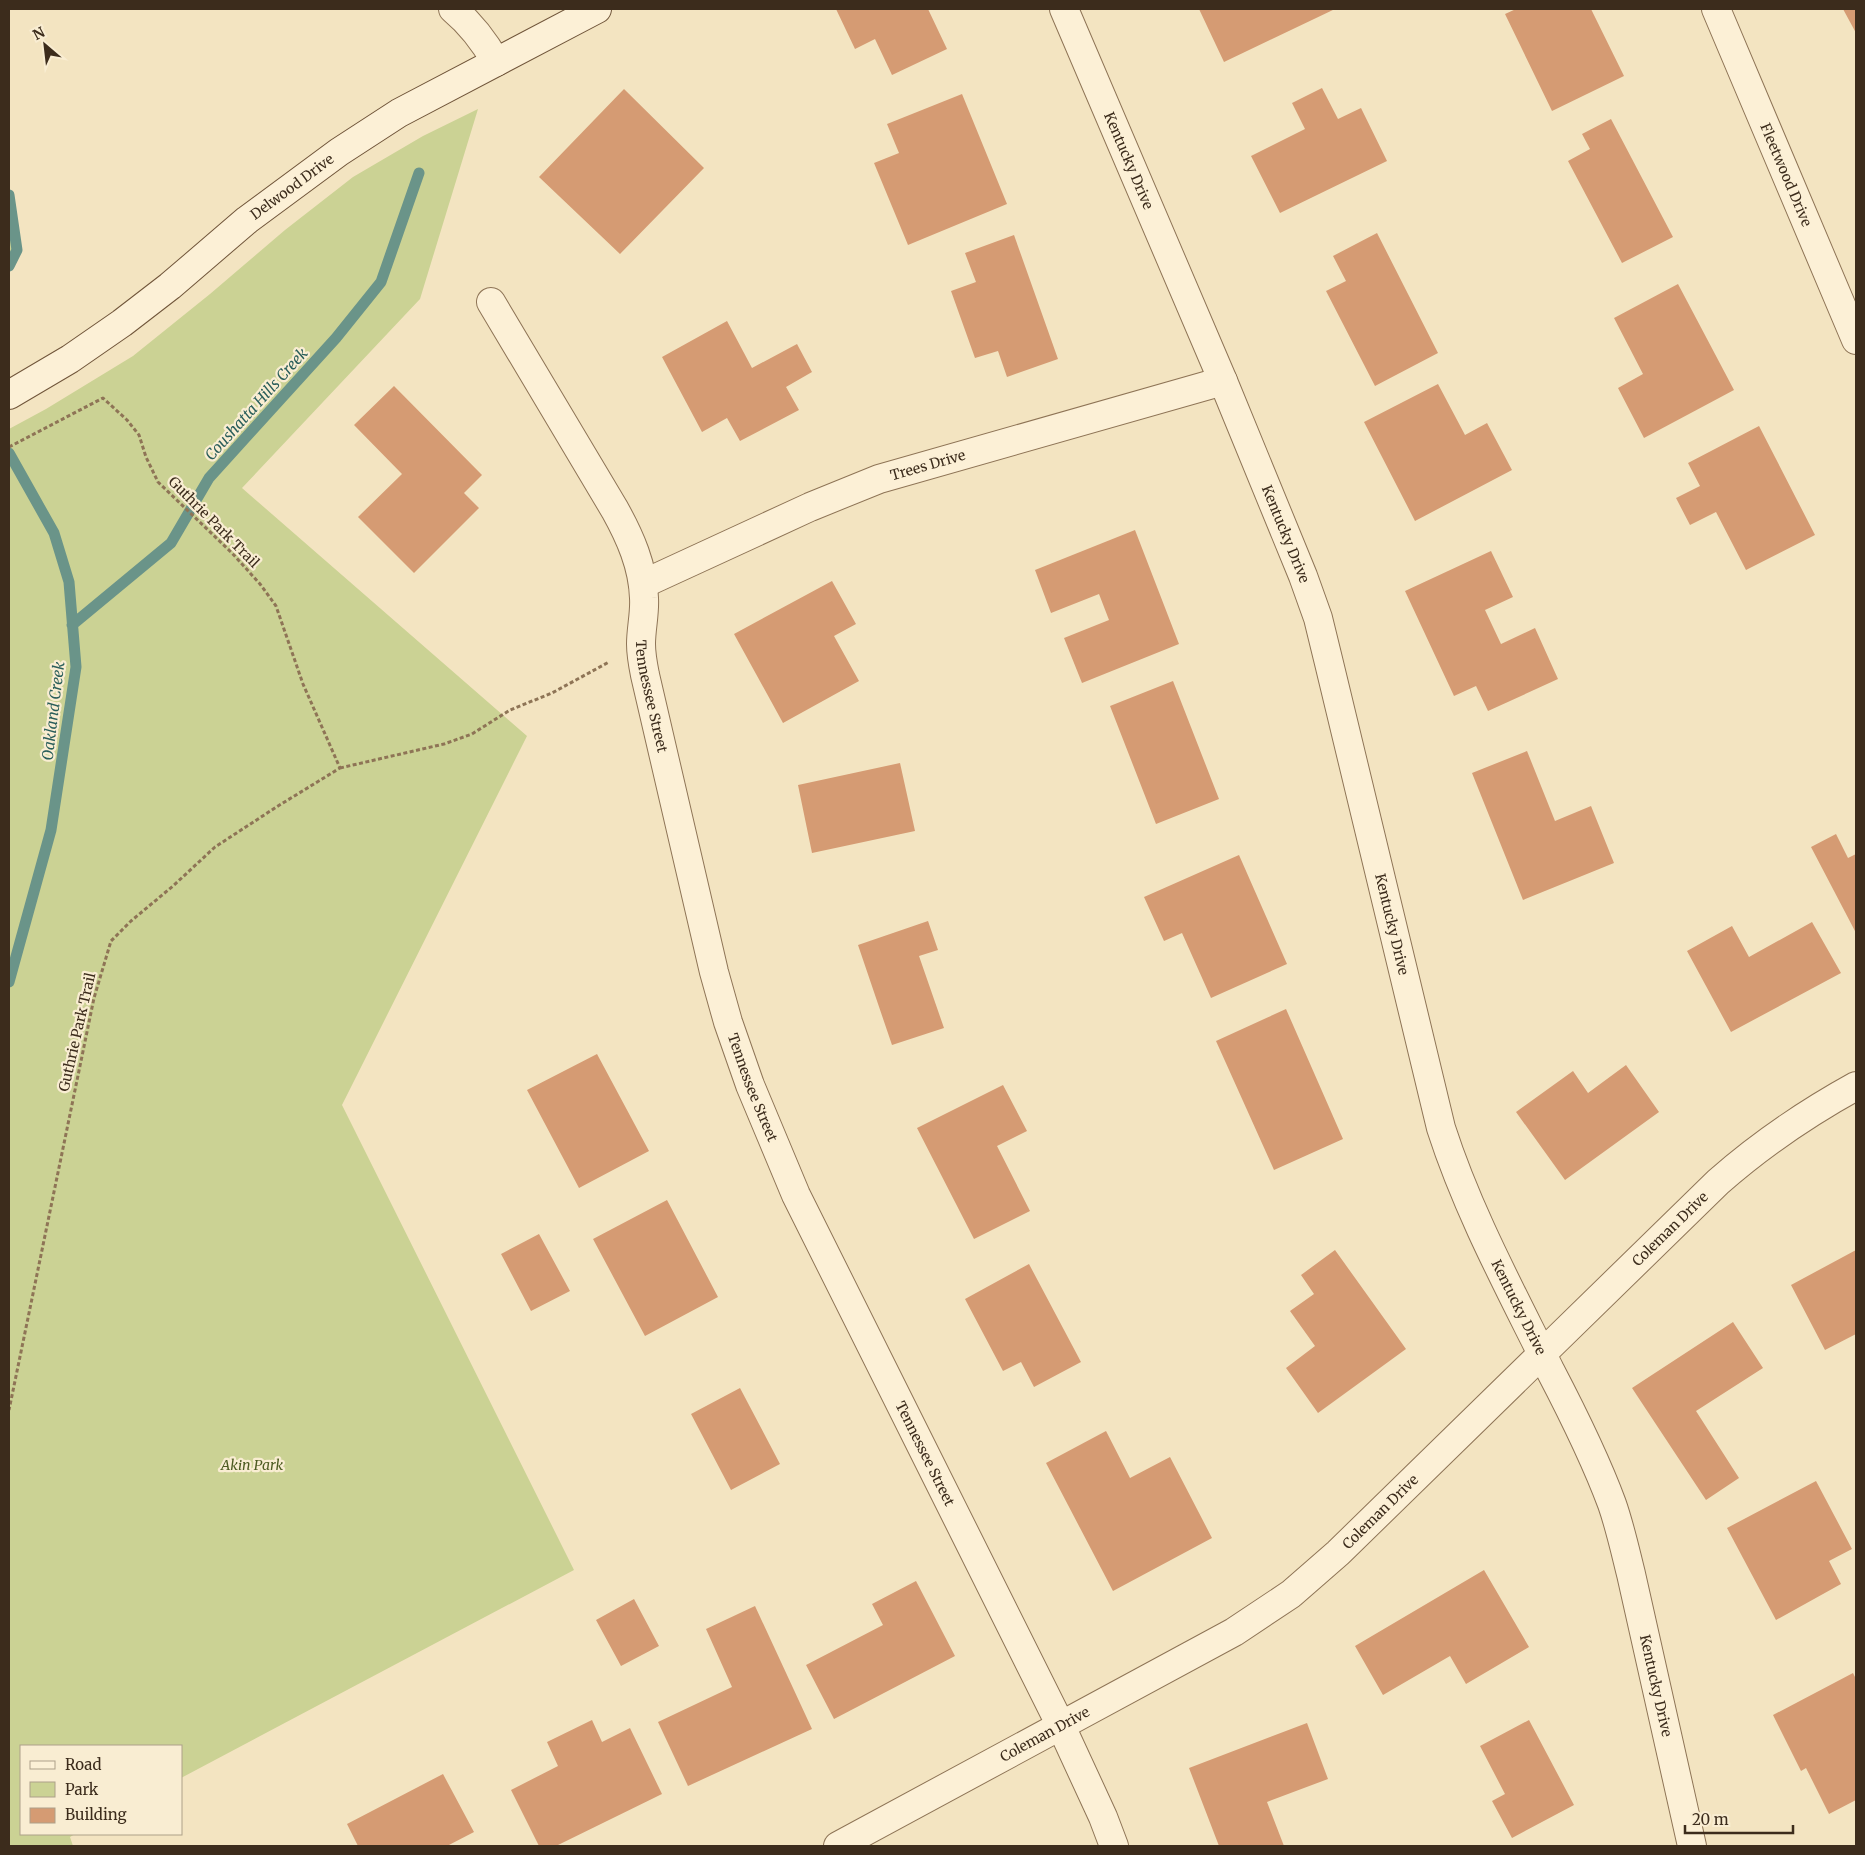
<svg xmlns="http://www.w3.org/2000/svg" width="1865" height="1855" font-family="Merriweather,serif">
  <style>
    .green { fill: #cbd294 }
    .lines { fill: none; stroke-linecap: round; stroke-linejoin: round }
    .stream { stroke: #6a9489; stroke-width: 11 }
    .building { fill: #d59b73 }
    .street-casing { stroke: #8e7456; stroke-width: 30 }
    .secondary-casing { stroke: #70553a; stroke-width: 30 }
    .path { stroke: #8e7456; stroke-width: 3; stroke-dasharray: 4 2.5; stroke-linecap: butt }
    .street { stroke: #fcf0d6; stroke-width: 28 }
    .secondary { stroke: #fcf0d6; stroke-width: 28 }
    .labels { text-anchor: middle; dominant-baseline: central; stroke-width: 4.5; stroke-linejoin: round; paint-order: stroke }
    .street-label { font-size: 14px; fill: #3c2c1c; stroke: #f9edd2 }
    .park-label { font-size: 14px; font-style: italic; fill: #4d5b21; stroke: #f9edd2 }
    .water-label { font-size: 15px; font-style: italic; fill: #2a5e5a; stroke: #f9edd2 }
  </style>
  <rect width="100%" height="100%" fill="#f3e4c1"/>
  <path class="green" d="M478 109 420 299 242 488 527 736 342 1105 574 1570 181 1778V1746H21V1834H75L70 1837 73 1846H9V429L46 409 133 356 210 294 285 230 353 177 423 136Z
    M9 195 17 250 9 266Z"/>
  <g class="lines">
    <path class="stream" d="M9 195 17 250 9 266
      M9 453 54 533 69 582 76 667 51 830 9 982
      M72 625 171 543 209 478 336 338 381 282 419 173"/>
  </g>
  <path class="building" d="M836 9H928L947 49 892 75 875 39 855 49Z
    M1199 9H1335L1224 62Z
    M1516 9H1591L1624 76 1552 111 1505 14Z
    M1843 9H1856V33Z
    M1322 88 1338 119 1361 108 1387 161 1280 213 1251 156 1305 129 1292 103Z
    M624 89 704 168 620 254 539 177Z
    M962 94 1007 204 908 245 874 163 899 153 887 124Z
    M1611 119 1673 237 1622 263 1568 161 1590 149 1582 134Z
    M1377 233 1438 353 1375 386 1326 291 1346 281 1333 256Z
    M1014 235 1058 359 1007 377 998 351 975 358 951 291 976 282 965 253Z
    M1678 284 1734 390 1644 438 1618 388 1643 374 1614 318Z
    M727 321 752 368 797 344 812 372 786 387 799 410 740 441 727 418 702 432 662 357Z
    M1438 384 1465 435 1487 423 1512 470 1415 521 1364 422Z
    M394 386 482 475 464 493 479 508 414 573 358 517 402 474 354 425Z
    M1759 426 1815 535 1746 570 1716 512 1690 525 1676 498 1700 486 1688 463Z
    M1135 530 1179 644 1082 683 1064 638 1109 620 1099 594 1051 613 1035 570Z
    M1491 551 1513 597 1485 610 1501 644 1535 628 1558 679 1488 711 1476 686 1454 696 1405 591Z
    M832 581 856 624 834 636 859 681 783 723 734 634Z
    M1173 681 1219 799 1156 824 1110 706Z
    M1527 751 1555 821 1591 806 1614 863 1523 900 1472 773Z
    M900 763 915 831 812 853 798 785Z
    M1836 834 1848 858 1856 854V933L1811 847Z
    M1239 855 1287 964 1211 998 1182 933 1164 941 1144 897Z
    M928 921 938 950 919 956 944 1028 892 1045 858 945Z
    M1812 922 1841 973 1731 1032 1687 951 1732 926 1749 957Z
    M1286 1009 1343 1139 1274 1170 1216 1041Z
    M597 1054 649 1151 579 1188 527 1090Z
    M1626 1065 1659 1112 1565 1180 1516 1112 1573 1071 1588 1093Z
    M1003 1085 1027 1131 997 1146 1030 1211 974 1239 917 1128Z
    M667 1200 718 1297 645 1336 593 1239Z
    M539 1234 570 1291 531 1311 501 1254Z
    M1335 1250 1406 1349 1318 1413 1286 1368 1315 1346 1290 1311 1314 1294 1301 1275Z
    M1856 1250V1334L1825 1350 1791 1285Z
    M1029 1264 1081 1362 1034 1387 1021 1362 1003 1371 965 1299Z
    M1733 1322 1763 1368 1696 1411 1739 1478 1706 1500 1632 1388Z
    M740 1388 780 1464 731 1490 691 1414Z
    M1106 1431 1130 1478 1170 1457 1212 1538 1113 1591 1046 1463Z
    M1816 1481 1852 1549 1829 1561 1841 1584 1776 1620 1727 1528Z
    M1484 1570 1529 1647 1466 1684 1450 1656 1383 1695 1355 1646Z
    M916 1581 955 1656 834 1719 806 1665 883 1625 872 1604Z
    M634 1599 659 1646 621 1666 596 1620Z
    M755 1606 812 1729 688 1786 658 1722 732 1687 706 1629Z
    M1853 1673 1856 1679V1800L1829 1814 1806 1768 1801 1771 1773 1715Z
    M592 1720 602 1742 630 1728 662 1794 556 1846H539L511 1790 558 1766 547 1742Z
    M1529 1720 1574 1805 1512 1838 1492 1801 1505 1794 1480 1746Z
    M1307 1723 1328 1779 1267 1802 1284 1846H1219L1189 1768Z
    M443 1774 474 1832 447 1846H358L347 1824Z"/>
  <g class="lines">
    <g class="street-casing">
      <g id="street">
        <path d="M453 9C471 24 484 41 496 62"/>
        <path id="s1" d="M1064 9 1223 381 1303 576 1318 618 1329 663 1441 1128C1468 1212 1511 1291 1550 1370 1573 1414 1595 1458 1612 1504 1620 1527 1625 1550 1631 1574L1692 1846"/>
        <path id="s2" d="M1716 9 1856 340"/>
        <path id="s3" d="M491 302 615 510C630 537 643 566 644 598 645 613 641 629 641 644 641 654 643 665 645 675L714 972 728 1022 750 1085 796 1195 1061 1726 1103 1817 1114 1846"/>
        <path id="s4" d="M643 584 810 507 879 479 1223 381"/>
        <path id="s5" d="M838 1846 1234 1632 1291 1594 1338 1553 1718 1182C1760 1145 1807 1113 1856 1086"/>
      </g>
    </g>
    <g class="secondary-casing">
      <g id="secondary">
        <path id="s6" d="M9 395 70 359 122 323 170 286 247 220 339 152 399 113 597 9"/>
      </g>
    </g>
    <path class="path" d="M9 447 103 398 127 420 139 435 146 457 158 482 232 553 260 584 276 606 303 684 340 768 278 806 215 847 173 886 131 921 111 941 94 998 9 1410
      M340 768 444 744 472 734 510 710 552 693 609 662"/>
    <use href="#street" class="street"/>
    <use href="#secondary" class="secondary"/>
  </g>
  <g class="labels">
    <g class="street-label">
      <text stroke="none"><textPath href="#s1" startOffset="165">Kentucky Drive</textPath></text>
      <text stroke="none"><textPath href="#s2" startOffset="180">Fleetwood Drive</textPath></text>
      <text stroke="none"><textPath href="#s6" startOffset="352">Delwood Drive</textPath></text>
      <text stroke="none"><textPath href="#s4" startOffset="309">Trees Drive</textPath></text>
      <text transform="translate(214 522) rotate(45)">Guthrie Park Trail</text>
      <text stroke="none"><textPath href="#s1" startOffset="570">Kentucky Drive</textPath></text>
      <text stroke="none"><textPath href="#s3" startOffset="435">Tennessee Street</textPath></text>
      <text stroke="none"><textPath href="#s1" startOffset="975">Kentucky Drive</textPath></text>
      <text transform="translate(77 1032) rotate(-77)">Guthrie Park Trail</text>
      <text stroke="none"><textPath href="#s3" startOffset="840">Tennessee Street</textPath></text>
      <text stroke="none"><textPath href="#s5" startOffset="1045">Coleman Drive</textPath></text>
      <text stroke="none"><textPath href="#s1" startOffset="1380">Kentucky Drive</textPath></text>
      <text stroke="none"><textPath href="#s3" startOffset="1245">Tennessee Street</textPath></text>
      <text stroke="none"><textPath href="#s5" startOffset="640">Coleman Drive</textPath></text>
      <text stroke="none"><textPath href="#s1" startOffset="1785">Kentucky Drive</textPath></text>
      <text stroke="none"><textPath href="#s5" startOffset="235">Coleman Drive</textPath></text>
    </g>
    <g class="park-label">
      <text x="252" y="1465">Akin Park</text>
    </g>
    <g class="water-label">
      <text transform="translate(256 404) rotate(-48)">Coushatta Hills Creek</text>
      <text transform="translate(53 711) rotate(-83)">Oakland Creek</text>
    </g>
  </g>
  <rect width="1865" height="1855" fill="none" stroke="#3c2c1c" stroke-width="20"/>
  <rect x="20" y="1745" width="162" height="90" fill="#f9edd2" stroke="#ada089"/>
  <rect x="30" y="1761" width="25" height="8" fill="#fcf0d6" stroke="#ada089"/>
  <text x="65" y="1770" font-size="15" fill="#3c2c1c">Road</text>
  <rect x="30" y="1782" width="25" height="15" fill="#cbd294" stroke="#ada089"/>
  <text x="65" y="1795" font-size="15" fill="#3c2c1c">Park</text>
  <rect x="30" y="1808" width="25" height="15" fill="#d59b73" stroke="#ada089"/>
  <text x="65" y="1820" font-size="15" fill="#3c2c1c">Building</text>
  <g transform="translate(45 45) rotate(332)" stroke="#f9edd2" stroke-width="4" paint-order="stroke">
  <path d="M0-4L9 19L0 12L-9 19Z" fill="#3c2c1c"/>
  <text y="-8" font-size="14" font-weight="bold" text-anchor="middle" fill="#3c2c1c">N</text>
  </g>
  <path d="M1685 1825v8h108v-8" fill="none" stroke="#3c2c1c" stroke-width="2.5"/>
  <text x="1692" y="1825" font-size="15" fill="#3c2c1c" stroke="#f9edd2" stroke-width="4" paint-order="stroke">20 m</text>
</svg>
